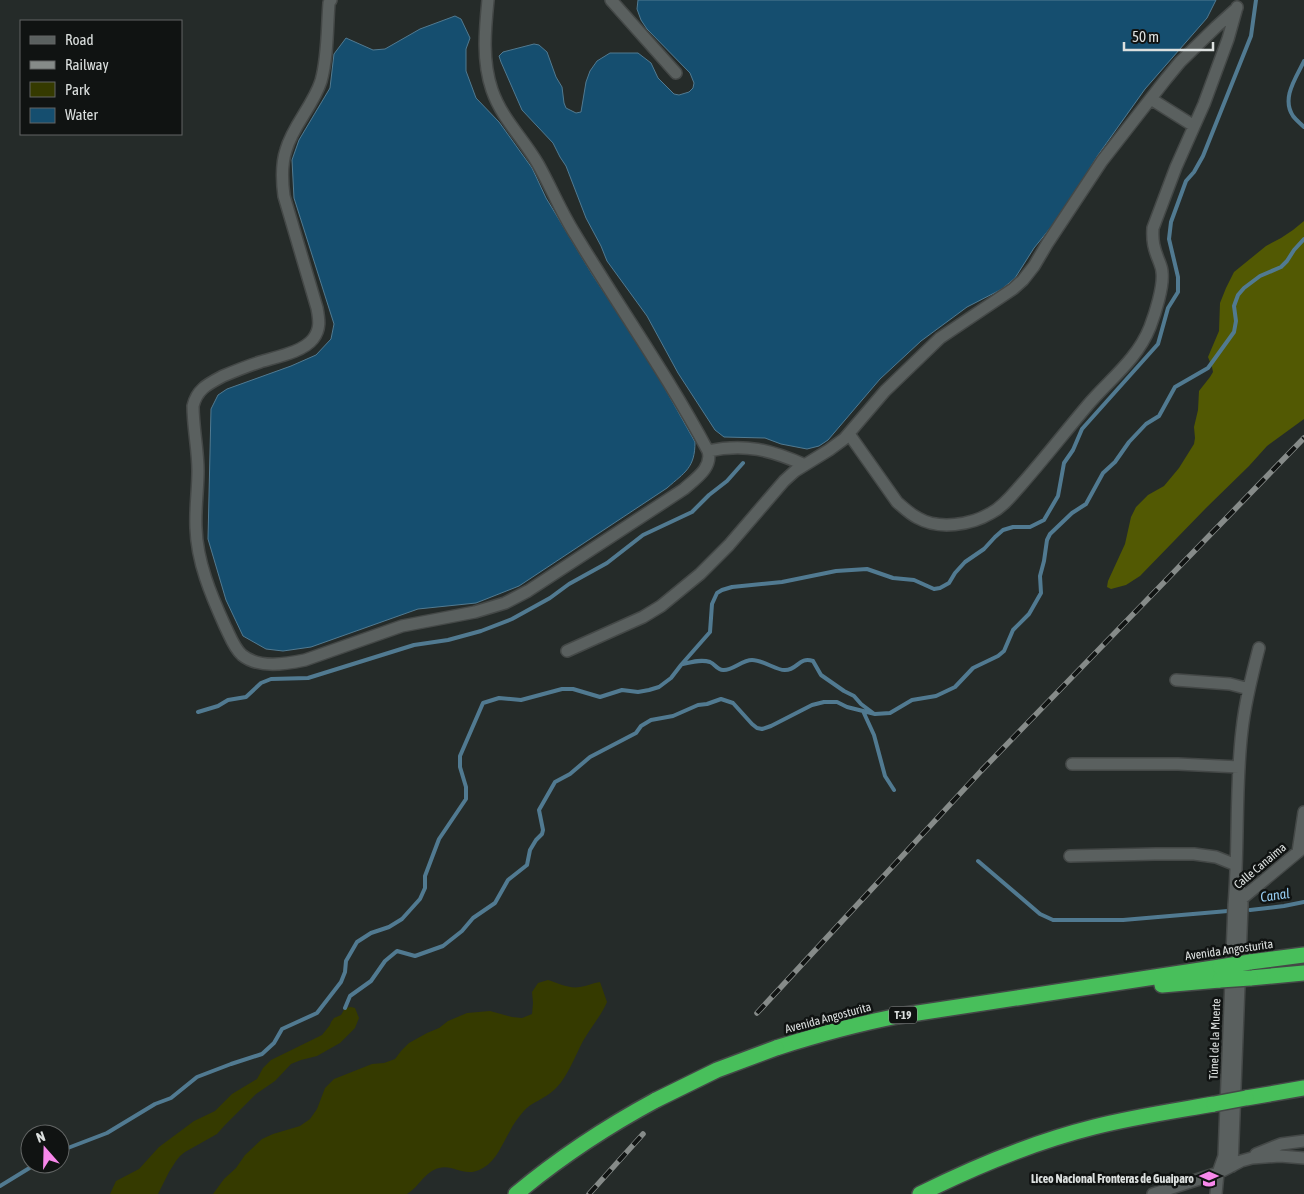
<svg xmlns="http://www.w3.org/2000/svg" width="1304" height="1194" font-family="'Asap Condensed',sans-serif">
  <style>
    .green { fill: #353a00 }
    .forest { fill: #525903 }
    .water { fill: #154e6f; stroke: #517a91 }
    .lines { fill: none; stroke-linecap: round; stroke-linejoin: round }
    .stream { stroke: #517a91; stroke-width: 4 }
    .street-casing { stroke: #444847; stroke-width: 14 }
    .highway-casing { stroke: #444847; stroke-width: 18 }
    .street { stroke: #5a605f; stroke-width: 11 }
    .highway { stroke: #48bf5b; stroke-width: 15 }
    .rail-casing { stroke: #868b89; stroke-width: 5.5 }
    .rail { stroke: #101312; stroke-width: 4; stroke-dasharray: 11; stroke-linecap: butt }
    .highway-bridge-casing { stroke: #444847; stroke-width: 18; stroke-linecap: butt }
    .highway-bridge { stroke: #48bf5b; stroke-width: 15 }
    .labels { text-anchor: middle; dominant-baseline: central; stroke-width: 5; stroke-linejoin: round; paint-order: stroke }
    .shield { fill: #101312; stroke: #9fa2a2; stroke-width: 1 }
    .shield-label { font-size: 11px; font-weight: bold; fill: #dce0df }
    .street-label { font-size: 12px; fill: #dce0df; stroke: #101312 }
    .poi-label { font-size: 12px; font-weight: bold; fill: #dce0df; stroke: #101312; text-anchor: end }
    .water-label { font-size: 14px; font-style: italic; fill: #97cef4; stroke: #101312 }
  </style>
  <rect width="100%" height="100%" fill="#252b29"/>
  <path class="green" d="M548 980C558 983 569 989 580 987 587 986 593 983 600 982L607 1002C601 1016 591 1027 583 1041 575 1056 567 1079 554 1090 545 1099 531 1102 523 1112 518 1118 513 1124 510 1131 502 1144 497 1160 483 1168 464 1179 455 1164 439 1168 424 1172 420 1186 407 1194H213L224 1179 236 1168 245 1155 262 1139 273 1134 300 1126 310 1119 317 1109 325 1088 334 1079 372 1064 384 1063 395 1059 401 1051 409 1043 427 1033 439 1028 448 1021 467 1013 490 1011 512 1017 522 1018 532 1014 533 1003 532 992 538 983Z
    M351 1007 355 1008 359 1018 355 1028 340 1043 317 1056 301 1060 291 1064 275 1081 256 1094 225 1125 217 1134 185 1152 180 1156 176 1161 169 1172 158 1194H110L116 1181 139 1169 159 1147 194 1121 215 1111 232 1094 257 1079 263 1068 271 1060 322 1035 330 1025 331 1022 334 1018 341 1015 345 1008Z"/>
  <path class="forest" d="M1304 221V419L1267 446 1249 466 1206 508 1140 576 1126 585 1111 589 1107 587 1108 581 1125 544 1131 517 1136 507 1148 495 1164 486 1179 468 1194 444 1195 438 1194 427 1198 410 1199 391 1210 377 1213 372 1212 367 1208 357 1219 331 1220 303 1226 288 1234 272 1266 246 1281 238 1293 230Z"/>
  <path class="water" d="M638 0H1216L1207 18 1145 89 1098 155 1064 211 1034 248 1015 278 1002 289 967 307 921 341 880 379 828 440 819 446 807 449 781 444 765 438 724 437 715 430 678 373 647 316 607 261 601 246 586 218 566 166 560 157 553 143 522 110 501 62 499 56 503 52 534 44 539 45 547 52 556 77 562 87 564 103 566 108 576 113 581 112 586 82 590 71 597 61 610 53H638L651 63 658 78 674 94 679 95 689 92 693 88 694 83 690 73 647 29 641 20 637 9Z
    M455 16 461 19 470 38 466 49V71L476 98 499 122 532 168 546 198 592 274 652 365 695 442C695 468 685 472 667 488L519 586 476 603 418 609 311 647 283 651 266 649 243 636 226 600 208 539 211 409 218 395 227 389 291 366 316 355 331 339 334 324 294 198 292 160 299 140 330 88 334 54 346 38 373 50 385 49 420 29Z"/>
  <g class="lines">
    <path class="stream" d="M1304 61C1296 78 1281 98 1293 116 1296 120 1300 123 1304 127
      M683 664C691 662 701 659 710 662 715 664 717 670 723 670 732 671 742 660 752 660 763 660 778 671 785 670 798 670 799 656 813 661L821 675 844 691 854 696 861 704 873 713
      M863 711 874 735 885 776 894 790
      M198 712 218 706 228 700 246 697 261 683 271 679 308 678 414 645 448 640 481 631 512 619 550 598 569 584 607 563 643 535 692 512 709 495 727 481 743 463
      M978 861 1040 914 1053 920H1123L1228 911
      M1250 910 1284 906 1304 902
      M345 1008 350 996 371 981 385 961 397 951 415 956 443 946 462 931 473 918 495 903 508 880 527 865 530 850 536 840 542 834 543 830 539 810 555 782 570 774 590 757 636 733 641 726 651 720 673 716 698 705 707 704 721 699 733 703 752 724 757 728 762 729 771 726 812 705 824 702H837L847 707 875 714 890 713 912 700 936 696 955 687 973 668 998 656 1004 651 1013 630 1029 614 1041 593 1040 576 1044 561 1047 540 1050 534 1072 513 1086 504 1103 473 1115 462 1129 442 1146 424 1159 416 1175 387 1208 368 1234 332 1236 321 1234 306 1238 295 1244 288 1260 276 1281 267 1287 261 1294 250 1304 239
      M60 1151 107 1133 155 1104 171 1098 197 1077 231 1064 262 1054 274 1043 282 1029 317 1013 341 982 345 972 346 961 357 942 371 933 389 927 402 919 420 899 425 888V876L439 839 466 799V787L460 767V756L483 703 499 698 521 700 562 689H573L600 697 622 690 638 692 649 690 659 687 671 678 681 665 710 632 712 604 717 593 722 590 732 587 782 582 836 571 867 569 893 578 914 580 934 589 940 588 949 583 955 573 965 562 984 549 995 537 1003 530 1013 527H1030L1044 520 1058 496 1064 463 1073 450 1082 429 1158 344 1168 308 1178 292V277L1169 239 1171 222 1186 181 1194 172 1203 156 1251 36 1256 0
      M0 1186 36 1164"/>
    <g class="street-casing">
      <path id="street" d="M331 0 329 3C327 28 328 56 321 81 313 106 293 125 286 150 281 165 282 181 284 196L317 308C319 319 321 329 313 339 303 352 276 357 260 362 247 366 235 371 223 376 208 384 197 389 193 406 193 428 198 449 198 471 198 490 195 509 196 528 197 562 211 595 225 626 230 636 234 648 242 655 259 669 286 664 305 660L402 626 475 612 505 603 528 591 684 489C695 479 713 468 708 451 668 376 619 307 575 234 561 212 551 187 538 164 523 138 502 119 492 90 482 61 485 30 488 0
        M611 0 676 73
        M1151 99 1194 126
        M849 434 897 502C904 508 910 514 918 518 939 530 971 525 991 513 1003 507 1012 495 1021 485 1044 459 1065 432 1087 406 1109 380 1137 360 1150 327 1155 314 1164 286 1162 272 1162 268 1160 264 1159 261 1154 249 1152 241 1153 228L1176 167 1204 104 1228 39 1237 7
        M708 451C745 443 771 450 805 465
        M567 651 643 617 661 606 700 574 729 545 784 481 795 471 829 450 844 439 885 391 940 338 1013 289 1023 280 1034 266 1047 244 1102 161 1166 79 1180 62 1216 27 1237 8
        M1176 680 1230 684 1249 689
        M1072 764H1178L1239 767
        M1298 852 1304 812
        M1070 856 1155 854H1194L1216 857 1236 865
        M1239 901 1304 847
        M1256 1154 1281 1144 1304 1141
        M1232 1166 1242 906V898L1238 883
        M1153 1194 1218 1173 1241 1161 1252 1158 1280 1156 1304 1158
        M1216 1194 1218 1173 1224 1156 1234 905C1239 847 1235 788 1242 730 1245 702 1252 675 1259 648"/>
    </g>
    <g class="highway-casing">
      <path id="highway" d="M1250 962 1304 955
        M1250 978 1304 973
        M1162 985 1220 980
        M776 1048C817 1035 857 1024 898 1016L1220 967
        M1246 1098 1304 1088
        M516 1194C559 1158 606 1127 656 1100
        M920 1194C976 1166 1034 1142 1094 1127 1133 1117 1174 1111 1214 1104"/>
    </g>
    <use href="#street" class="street"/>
    <use href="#highway" class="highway"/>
    <g class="rail-casing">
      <path id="rail" d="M757 1013 981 771 1304 438
        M589 1194 643 1134"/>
    </g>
    <use href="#rail" class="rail"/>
    <g class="highway-bridge-casing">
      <path id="highway-bridge" d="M1220 967 1250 962
        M1220 980 1250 978
        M656 1100 717 1070 776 1048
        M1214 1104 1246 1098"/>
    </g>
    <use href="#highway-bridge" class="highway-bridge"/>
  </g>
  <defs>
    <g id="school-bare" transform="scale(1.5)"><path d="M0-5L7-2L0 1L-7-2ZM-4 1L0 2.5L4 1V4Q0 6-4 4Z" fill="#f888eb" stroke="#101312" stroke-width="2.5" paint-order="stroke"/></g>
  </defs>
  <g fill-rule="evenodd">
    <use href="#school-bare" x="1209" y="1179"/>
  </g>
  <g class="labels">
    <rect class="shield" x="889" y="1006.5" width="28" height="17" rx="4"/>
    <g class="shield-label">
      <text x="903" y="1015">T-19</text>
    </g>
    <g class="street-label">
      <text transform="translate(1260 866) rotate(-40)">Calle Canaima</text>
      <text transform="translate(1229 950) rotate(-8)">Avenida Angosturita</text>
      <text transform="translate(828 1018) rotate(-15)">Avenida Angosturita</text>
      <text transform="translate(1215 1039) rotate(-88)">Túnel de la Muerte</text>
    </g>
    <g class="poi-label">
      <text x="1194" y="1179">Liceo Nacional Fronteras de Guaiparo</text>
    </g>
    <g class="water-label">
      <text transform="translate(1275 895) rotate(-8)">Canal</text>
    </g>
  </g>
  <rect x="20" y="20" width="162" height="115" fill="#101312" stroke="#626564"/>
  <rect x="30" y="36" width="25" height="8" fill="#5a605f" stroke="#626564"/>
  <text x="65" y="45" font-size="15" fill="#dce0df">Road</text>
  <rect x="30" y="61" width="25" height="8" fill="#868b89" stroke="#626564"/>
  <text x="65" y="70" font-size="15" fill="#dce0df">Railway</text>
  <rect x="30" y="82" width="25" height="15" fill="#353a00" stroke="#626564"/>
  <text x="65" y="95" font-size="15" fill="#dce0df">Park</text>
  <rect x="30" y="108" width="25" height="15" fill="#154e6f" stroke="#626564"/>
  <text x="65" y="120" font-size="15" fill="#dce0df">Water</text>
  <g transform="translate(45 1149) rotate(340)"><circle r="24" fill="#101312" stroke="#626564"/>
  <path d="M0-4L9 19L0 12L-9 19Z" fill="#f888eb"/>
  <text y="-8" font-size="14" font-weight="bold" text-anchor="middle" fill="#dce0df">N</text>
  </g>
  <path d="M1124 42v8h89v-8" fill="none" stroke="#dce0df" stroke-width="2.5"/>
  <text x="1132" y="42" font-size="15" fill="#dce0df" stroke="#101312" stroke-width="4" paint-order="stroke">50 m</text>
</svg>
